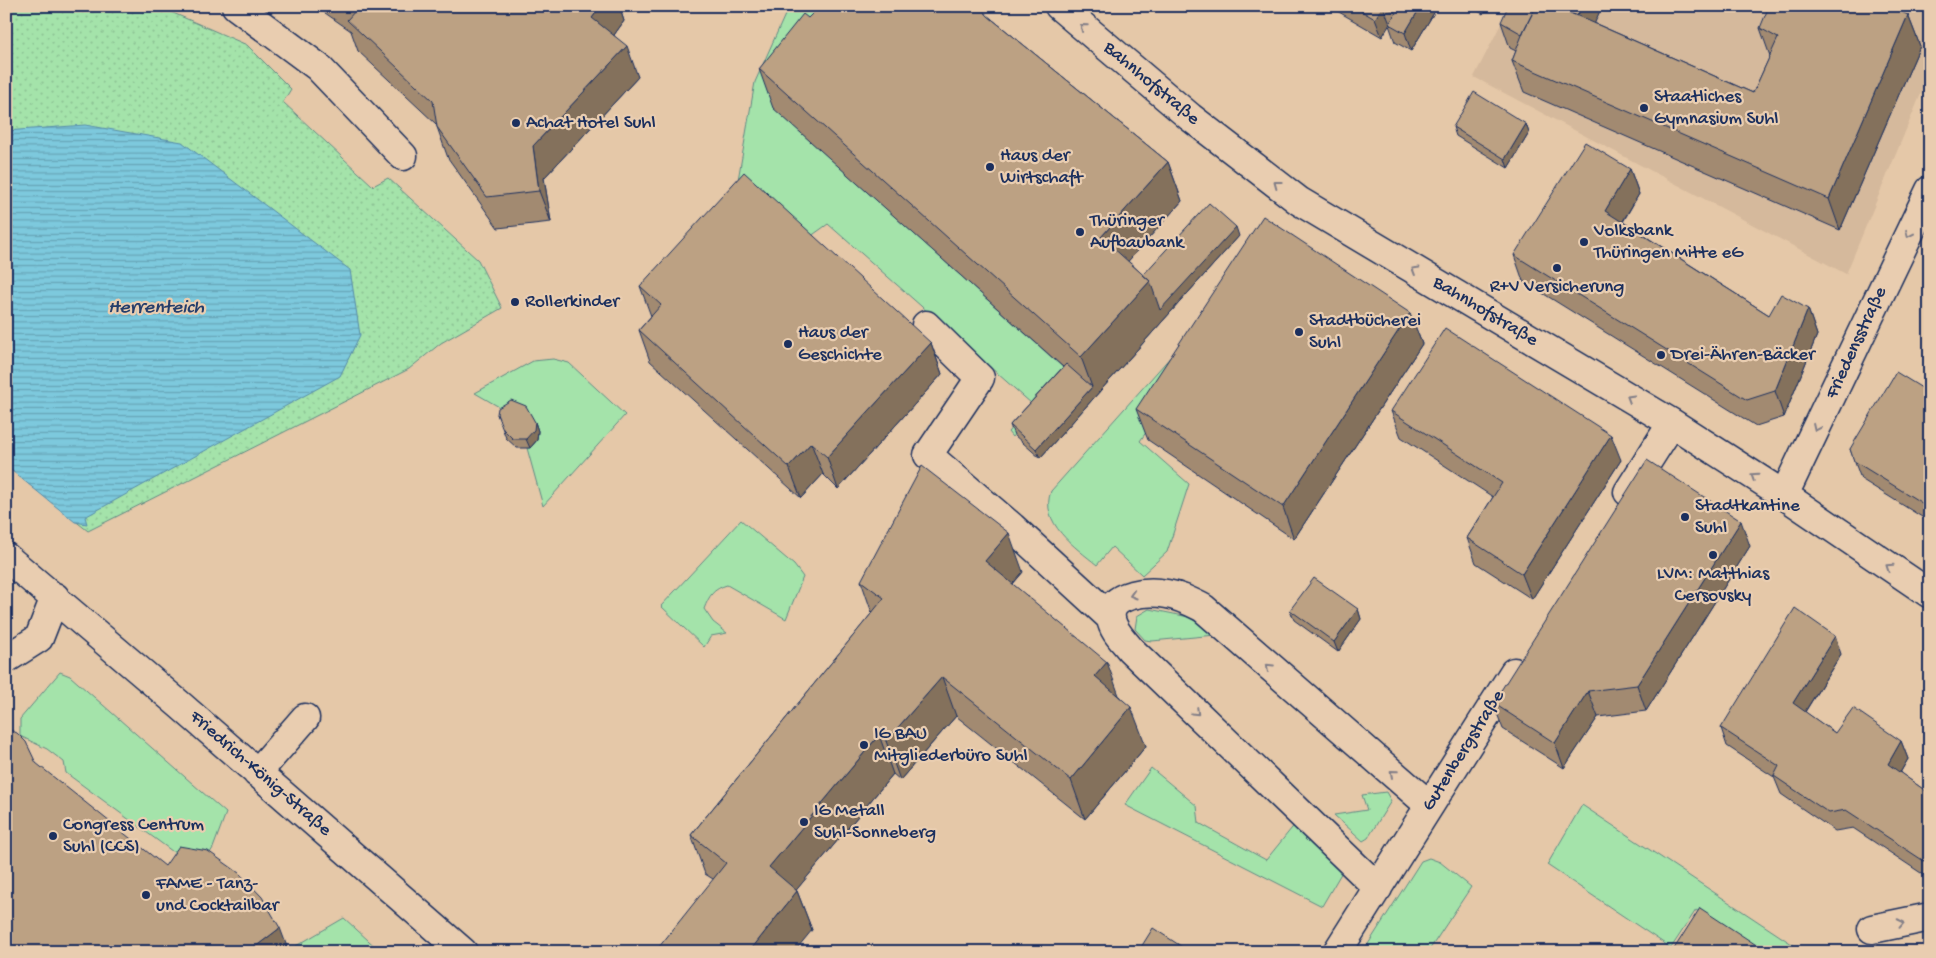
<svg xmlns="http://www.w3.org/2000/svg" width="1936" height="958" font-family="'Gochi Hand',sans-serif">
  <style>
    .built { fill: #d5b99c }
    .grass { fill: #a4e3aa; stroke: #608984 }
    .park { fill: url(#park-dots); stroke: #608984 }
    .water { fill: url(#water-rules); stroke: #568baa }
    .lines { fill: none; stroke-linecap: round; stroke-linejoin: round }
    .minor-casing { stroke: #1b2f5e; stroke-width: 31 }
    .minor { stroke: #e9cdb0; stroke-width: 28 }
    .wall { fill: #a28a71; stroke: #1b2f5e }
    .shaded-wall { fill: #84715c; stroke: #1b2f5e }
    .building { fill: #bca183; stroke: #1b2f5e }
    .oneway { stroke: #827e87 }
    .poi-dot { fill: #1b2f5e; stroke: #e9cdb0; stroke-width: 2 }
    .labels { text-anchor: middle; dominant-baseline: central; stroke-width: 4.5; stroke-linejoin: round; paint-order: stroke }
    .street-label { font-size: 19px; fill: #1b2f5e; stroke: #e9cdb0 }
    .poi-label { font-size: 19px; fill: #1b2f5e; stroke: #e9cdb0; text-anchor: start }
    .water-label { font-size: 20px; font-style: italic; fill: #253e6b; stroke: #e9cdb0 }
  </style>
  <defs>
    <pattern id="park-dots" width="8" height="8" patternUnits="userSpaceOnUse" patternTransform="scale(1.25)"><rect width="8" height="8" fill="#a4e3aa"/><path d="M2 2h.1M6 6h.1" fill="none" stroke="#8dc395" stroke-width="1.8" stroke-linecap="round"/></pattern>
    <pattern id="water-rules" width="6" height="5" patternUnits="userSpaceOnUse" patternTransform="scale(1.25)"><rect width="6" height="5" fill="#7dc9dd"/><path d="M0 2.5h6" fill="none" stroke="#66a4b6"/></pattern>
  </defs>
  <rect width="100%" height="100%" fill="#e5c8a8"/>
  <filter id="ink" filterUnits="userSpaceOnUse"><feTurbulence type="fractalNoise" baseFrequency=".02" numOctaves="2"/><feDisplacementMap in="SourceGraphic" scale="10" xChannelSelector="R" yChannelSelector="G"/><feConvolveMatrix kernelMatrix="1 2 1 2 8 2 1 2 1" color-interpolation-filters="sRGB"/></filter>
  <g filter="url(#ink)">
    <path class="built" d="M1510 6H1930V72L1846 274 1474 77Z"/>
    <path class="grass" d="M789 6H852L774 108 1069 373 1012 437 1008 432 1032 404 828 224 807 239 743 197 731 186 738 180 755 82Z
      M1247 271 1256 274 1140 441 1189 484 1167 552 1142 575 1112 547 1097 565C1075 547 1039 523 1051 491Z
      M553 359 569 363 625 415 543 506 527 448H530L537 440 508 412 475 393 533 361Z
      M741 520 794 565 803 577 786 619 727 585C713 589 709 596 704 609L713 622 727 633 711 636 704 647 661 606Z
      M1149 609 1189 617 1216 635 1152 641 1145 640 1135 629 1137 616Z
      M60 672 70 676 226 813 213 848 199 871 66 773 64 762 47 749 20 736V719Z
      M1151 768 1197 806 1199 823 1266 860 1296 823 1343 870 1322 906 1125 805Z
      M1386 792 1391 801 1368 838 1363 841 1334 815 1367 810 1362 795Z
      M1582 805 1804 952H1763L1696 910 1671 948 1547 865Z
      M1429 858 1440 862 1471 887 1428 952H1363L1421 861Z
      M344 918 381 952H303L296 946Z"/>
    <path class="park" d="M6 6H157L247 45 291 89 283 102 373 186 388 178 478 260 502 308 441 343 409 369 88 531 6 466Z"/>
    <path class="water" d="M85 125 182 142 350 270 360 335 340 376 85 517 87 524 75 522 6 466V131Z"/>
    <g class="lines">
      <g class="minor-casing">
        <path id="minor" d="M236 6 318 67 403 156
          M1059 6 1190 117 1299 201 1672 423 1784 495 1930 594
          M926 325 980 378 928 455 1012 527 1111 618
          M1628 492 1672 423
          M1784 495 1930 190
          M6 557 180 705 463 952
          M6 659 39 638 55 597
          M257 773 305 718
          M1378 888 1130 649C1123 640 1113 631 1111 619 1107 592 1150 591 1167 594 1180 596 1191 602 1203 608L1429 805
          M1872 929 1930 917
          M1337 952 1514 672"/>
      </g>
      <use href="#minor" class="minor"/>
    </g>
    <path class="wall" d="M315 6H619L624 21 614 35 638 77 544 178 551 222 498 228 448 158 437 127 436 124 358 51 351 31Z
      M1331 6H1438L1411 51 1395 42 1389 25 1382 37 1332 8Z
      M1470 6H1487L1483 14Z
      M1602 6 1594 23 1753 93 1770 56 1760 28 1908 15 1920 46 1840 230 1524 92 1512 61 1516 51 1510 48 1501 22Z
      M988 16 1168 162 1182 201 1128 261 1143 275 1239 236 1040 458 1014 435 1010 425 1063 367 773 108 759 69 808 18Z
      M1526 124 1529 133 1508 168 1456 136 1453 127Z
      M1630 169 1639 194 1623 222 1769 315 1808 309 1817 335 1784 417 1756 426 1523 281 1514 255Z
      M640 286 931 343 942 374 838 489 823 474 801 498 650 361 639 330 651 316Z
      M1410 313 1422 344 1294 539 1148 440 1136 409Z
      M1930 393V522L1861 479 1850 449Z
      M1391 411 1621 460 1532 599 1476 563 1467 538 1493 497 1401 437Z
      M497 414 535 422 538 431 537 440 530 448H517L506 438Z
      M1750 546 1646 711 1598 717 1564 768 1503 729 1493 703Z
      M1023 572 1013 584 1120 697 1146 746 1085 819 956 716 900 780 893 774 796 890 797 891 812 930 713 879 705 874 691 835 872 613 861 581Z
      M1358 609 1361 619 1338 652 1294 620 1290 610Z
      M1841 654 1805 712 1835 733 1901 741 1908 759 1900 773 1930 794V879L1853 828 1835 831 1781 794 1774 777 1727 746 1721 728Z"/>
    <path class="shaded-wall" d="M601 6H619L624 21 604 49 592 18Z
      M1383 6 1390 24 1382 37 1375 19Z
      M1421 6H1438L1411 51 1405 33Z
      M1480 6H1487L1483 14Z
      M1582 6H1602L1585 46 1576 20Z
      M1908 15 1920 46 1840 230 1829 199Z
      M627 46 638 77 544 178 551 222 539 191 533 146Z
      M1526 124 1529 133 1508 168 1505 159Z
      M1168 162 1182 201 1115 276 1101 237Z
      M1630 169 1639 194 1614 236 1605 211Z
      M1236 227 1239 236 1040 458 1036 449 1092 387 1081 357 1150 281Z
      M1808 309 1817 335 1784 417 1775 391Z
      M1410 313 1422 344 1294 539 1283 507Z
      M931 343 942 374 838 489 827 457Z
      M535 422 538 431 537 440 530 448 526 439Z
      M1611 435 1621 460 1532 599 1522 574Z
      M811 443 823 474 801 498 789 467Z
      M1741 521 1750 546 1646 711 1637 685Z
      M1009 533 1023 572 999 599 985 561Z
      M1358 609 1361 619 1338 652 1334 642Z
      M1835 636 1841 654 1799 721 1793 703Z
      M1107 662 1121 701 1095 676Z
      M942 677 956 716 900 780 886 741Z
      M1588 691 1598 717 1564 768 1555 743Z
      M1131 707 1146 746 1085 819 1071 780Z
      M879 735 893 774 783 906 769 867Z
      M1901 741 1908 759 1894 783 1888 764Z
      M797 891 812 930 794 952H749Z
      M280 928 289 952H257L255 947Z"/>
    <path class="building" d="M350 6H601L592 18 627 46 533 146 539 191 487 197 437 127 433 101 347 20 356 10Z
      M820 6H979L988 16 1168 162 1101 237 1150 281 1081 357 759 69 803 14 808 18Z
      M1353 6H1383L1375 19Z
      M1384 6H1421L1405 33 1389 24 1396 13Z
      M1508 6H1536L1522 34 1501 22Z
      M1536 6H1555L1753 93 1778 38 1760 28 1769 6H1888L1908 15 1829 199 1512 61 1524 30Z
      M1555 6H1582L1577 16Z
      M1474 92 1526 124 1505 159 1453 127Z
      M1585 142 1630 169 1605 211 1769 315 1781 294 1808 309 1775 391 1747 400 1514 255Z
      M744 172 931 343 827 457 811 443 789 467 639 330 661 305 640 286Z
      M1209 203 1236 227 1160 310 1150 281 1143 275Z
      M1263 216 1410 313 1283 507 1136 409Z
      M1445 328 1611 435 1522 574 1467 538 1502 483 1391 411Z
      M1066 364 1092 387 1036 449 1010 425Z
      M1896 372 1930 393V508L1854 461 1850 449Z
      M511 400 526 406 535 422 534 430 526 439H513L503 429 497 414 498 408Z
      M1647 460 1741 521 1637 685 1588 691 1555 743 1493 703Z
      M922 466 1009 533 985 561 1107 662 1095 676 1131 707 1071 780 942 677 886 741 879 735 769 867 797 891 749 952H655L726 863 691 835 884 598 861 581Z
      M1314 578 1358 609 1334 642 1290 610Z
      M1795 608 1835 636 1793 703 1835 733 1853 708 1901 741 1888 764 1930 794V865L1846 810 1829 813 1774 776 1779 766 1721 728Z
      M6 728 17 733 26 742 36 763 165 866 179 846 208 851 239 873 262 897 280 928 255 947 261 952H6Z
      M1700 908 1767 952H1672Z
      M1153 928 1190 952H1138Z
      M1930 938V952H1921Z"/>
    <defs><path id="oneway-chevron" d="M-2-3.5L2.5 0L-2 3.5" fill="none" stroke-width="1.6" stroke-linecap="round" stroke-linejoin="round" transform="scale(1.25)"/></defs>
    <g class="oneway">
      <use href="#oneway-chevron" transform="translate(1083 27) rotate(-140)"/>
      <use href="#oneway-chevron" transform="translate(1277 184) rotate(-143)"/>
      <use href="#oneway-chevron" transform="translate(1909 234) rotate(115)"/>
      <use href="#oneway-chevron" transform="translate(1415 270) rotate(-149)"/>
      <use href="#oneway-chevron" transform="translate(1630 398) rotate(-149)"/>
      <use href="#oneway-chevron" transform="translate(1816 428) rotate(115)"/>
      <use href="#oneway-chevron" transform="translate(1754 476) rotate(-147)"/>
      <use href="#oneway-chevron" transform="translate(1889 567) rotate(-146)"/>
      <use href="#oneway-chevron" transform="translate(1133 595) rotate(163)"/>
      <use href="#oneway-chevron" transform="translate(1269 667) rotate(-137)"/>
      <use href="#oneway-chevron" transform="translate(1196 712) rotate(44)"/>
      <use href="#oneway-chevron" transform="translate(1393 773) rotate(-139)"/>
      <use href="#oneway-chevron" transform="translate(1901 923) rotate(-12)"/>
    </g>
  </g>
  <g class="poi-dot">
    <circle cx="1644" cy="108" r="5"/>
    <circle cx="516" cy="123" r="5"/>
    <circle cx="990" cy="167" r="5"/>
    <circle cx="1080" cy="232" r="5"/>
    <circle cx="1584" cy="242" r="5"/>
    <circle cx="1557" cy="268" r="5"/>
    <circle cx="515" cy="302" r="5"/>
    <circle cx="1299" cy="332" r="5"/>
    <circle cx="788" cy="344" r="5"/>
    <circle cx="1661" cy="355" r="5"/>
    <circle cx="1685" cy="517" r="5"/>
    <circle cx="1713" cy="555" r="5"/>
    <circle cx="864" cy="745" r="5"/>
    <circle cx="804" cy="822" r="5"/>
    <circle cx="53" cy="836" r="5"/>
    <circle cx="146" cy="895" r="5"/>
  </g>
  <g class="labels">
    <g class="street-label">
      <text transform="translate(1151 84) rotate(40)">Bahnhofstraße</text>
      <text transform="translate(1485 312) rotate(31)">Bahnhofstraße</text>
      <text transform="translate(1857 343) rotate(-65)">Friedensstraße</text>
      <text transform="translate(1464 751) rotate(-58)">Gutenbergstraße</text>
      <text transform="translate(260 774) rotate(41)">Friedrich-König-Straße</text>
    </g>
    <g class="poi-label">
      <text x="1654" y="97">Staatliches<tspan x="1654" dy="22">Gymnasium Suhl</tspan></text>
      <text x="526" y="123">Achat Hotel Suhl</text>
      <text x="1000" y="156">Haus der<tspan x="1000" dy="22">Wirtschaft</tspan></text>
      <text x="1090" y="221">Thüringer<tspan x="1090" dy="22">Aufbaubank</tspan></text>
      <text x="1594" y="231">Volksbank<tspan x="1594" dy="22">Thüringen Mitte eG</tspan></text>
      <text x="1557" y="287" text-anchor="middle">R+V Versicherung</text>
      <text x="525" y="302">Rollerkinder</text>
      <text x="1309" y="321">Stadtbücherei<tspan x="1309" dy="22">Suhl</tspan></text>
      <text x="798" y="333">Haus der<tspan x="798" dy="22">Geschichte</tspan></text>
      <text x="1671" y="355">Drei-Ähren-Bäcker</text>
      <text x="1695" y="506">Stadtkantine<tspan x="1695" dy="22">Suhl</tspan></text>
      <text x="1713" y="574" text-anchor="middle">LVM: Matthias<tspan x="1713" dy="22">Cersovsky</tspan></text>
      <text x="874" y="734">IG BAU<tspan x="874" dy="22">Mitgliederbüro Suhl</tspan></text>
      <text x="814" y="811">IG Metall<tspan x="814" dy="22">Suhl-Sonneberg</tspan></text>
      <text x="63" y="825">Congress Centrum<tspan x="63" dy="22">Suhl (CCS)</tspan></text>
      <text x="156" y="884">FAME - Tanz-<tspan x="156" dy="22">und Cocktailbar</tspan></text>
    </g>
    <g class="water-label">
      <text x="156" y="308">Herrenteich</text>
    </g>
  </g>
  <rect width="1936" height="958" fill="none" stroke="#e9cdb0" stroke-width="25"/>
  <rect x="12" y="12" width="1911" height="933" fill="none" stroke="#1b2f5e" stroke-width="2" filter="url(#ink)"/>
</svg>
